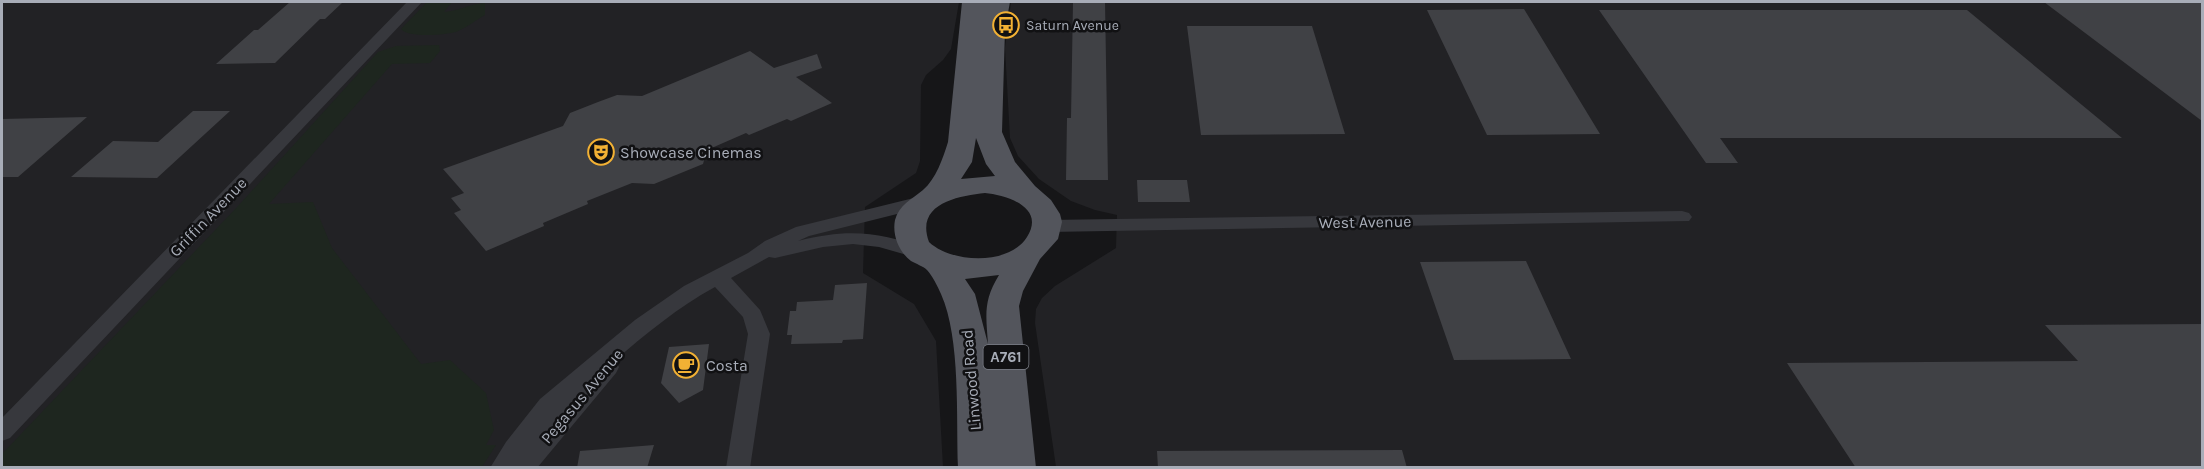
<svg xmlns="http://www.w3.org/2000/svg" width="2204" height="469" font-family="Karla,sans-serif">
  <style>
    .built { fill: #222225 }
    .green { fill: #1e261f }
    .building { fill: #404145 }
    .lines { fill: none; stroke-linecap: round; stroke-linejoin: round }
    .street { fill: #37383d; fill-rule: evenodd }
    .primary { fill: #53555c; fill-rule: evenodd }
    .labels { text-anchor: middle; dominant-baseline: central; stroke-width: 5; stroke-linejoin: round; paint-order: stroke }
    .far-poi-label { font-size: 14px; fill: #a8adb8; stroke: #111113; text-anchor: start }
    .shield { fill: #111113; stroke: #7b7e86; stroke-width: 1.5 }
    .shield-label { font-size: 15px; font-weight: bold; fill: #a8adb8 }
    .poi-label { font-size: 16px; fill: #a8adb8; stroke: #111113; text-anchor: start }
    .street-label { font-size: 16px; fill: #a8adb8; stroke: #111113 }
  </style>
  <rect width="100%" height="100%" fill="#161618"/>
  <path class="built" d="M2 2H959L951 49 943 60 926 75 921 85 920 161 916 173 865 207 863 273 914 304 936 341 943 467H2Z
    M1011 2H2202V467H1056L1035 323 1036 309 1042 298 1055 286 1116 248 1117 215 1095 210 1071 201 1039 179 1018 156 1010 138 1005 48Z"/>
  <path class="green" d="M427 2H452L444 12C460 11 468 4 485 3V15C476 20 466 28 456 32 445 35 408 38 401 29Z
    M439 45 440 51 430 63 392 64 269 204 313 202 332 248 421 364 450 360 486 393 494 430 486 445H496L482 467H2V454L238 206 378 52 396 46Z"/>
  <path class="building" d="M290 2H343L325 19H320L275 63 216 64 254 30H258Z
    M1073 2H1105L1108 180H1066L1067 118H1071Z
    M2044 2H2202V121Z
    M1524 9 1600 134 1487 135 1427 10Z
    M1599 10H1967L2122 138H1720L1738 163H1706Z
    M1187 26H1312L1345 134 1201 135Z
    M750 51 774 68 817 54 822 68 796 77 832 103 791 121 787 119 749 135 746 133 707 150 703 164 654 184 632 183 587 201 588 204 543 223 544 226 486 251 454 213 461 210 451 198 464 193 443 169 563 126 570 113 598 102 617 95 642 96Z
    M193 111H230L157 178 71 177 113 141 158 142Z
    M87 117 18 177H2V119Z
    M1137 180H1187L1190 202H1138Z
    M1526 261 1571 359 1454 360 1420 262Z
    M867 283 863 339 843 340 842 343 791 344 792 335H787L790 311H796L797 302 833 300 835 285Z
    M2202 324V468H1856L1787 363 2078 361 2045 325Z
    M709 344 703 390 679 403 661 383 669 347Z
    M654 445 647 468H577L580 451Z
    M1402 450 1407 468H1158L1157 451Z"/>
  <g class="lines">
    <path class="street" d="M407 2H422L10 438 2 441V418Z
      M926 195 933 197 935 201 933 205 809 236 798 241C850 228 878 232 928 249L931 253 928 257 921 259 879 247 853 244 823 247 775 258 769 257 731 278 760 310 770 334 750 468H726L748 334 743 317 715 287C678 307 646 334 614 361L619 367 616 373 537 468H490L506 442 540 399 635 320 684 286 748 253 765 241 796 227Z
      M1682 211 1689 213 1692 217 1689 221 1048 232 1041 230 1038 226 1041 222 1048 220Z"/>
    <path class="primary" d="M962 2H986V5V2H1010L1005 29 1002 132 1015 162 1035 186 1051 200 1060 214 1062 222 1058 239 1040 259 1023 291 1019 306 1036 468H958C956 418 961 339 941 294 938 287 932 275 927 270 923 266 916 264 911 261 899 252 892 235 895 220 899 205 912 199 923 190 936 179 943 158 948 142ZM976 138 986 164 995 176 961 179 972 162ZM985 193C1006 195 1046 207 1027 237 1009 266 951 263 929 242 915 204 957 196 985 193ZM999 275C983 301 986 315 988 344L975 294 965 279Z"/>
  </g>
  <defs>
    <g id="bus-ring" transform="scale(1.35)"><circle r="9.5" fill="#111113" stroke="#f2b134" stroke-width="1.5"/><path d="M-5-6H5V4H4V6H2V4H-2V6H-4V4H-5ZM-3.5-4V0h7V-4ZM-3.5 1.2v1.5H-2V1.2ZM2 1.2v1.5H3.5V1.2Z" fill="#f2b134"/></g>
    <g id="theatre-ring" transform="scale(1.35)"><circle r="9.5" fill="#111113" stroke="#f2b134" stroke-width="1.5"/><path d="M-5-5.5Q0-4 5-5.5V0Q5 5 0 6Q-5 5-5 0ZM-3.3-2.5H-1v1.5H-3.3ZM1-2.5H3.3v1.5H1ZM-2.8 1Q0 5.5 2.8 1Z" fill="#f2b134"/></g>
    <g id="cafe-ring" transform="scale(1.35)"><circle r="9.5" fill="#111113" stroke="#f2b134" stroke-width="1.5"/><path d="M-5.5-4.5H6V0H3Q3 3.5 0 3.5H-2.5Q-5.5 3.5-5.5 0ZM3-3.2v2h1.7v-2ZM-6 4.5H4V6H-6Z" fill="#f2b134"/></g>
  </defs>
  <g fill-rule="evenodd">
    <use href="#bus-ring" x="1006" y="25"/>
    <use href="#theatre-ring" x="601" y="152"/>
    <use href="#cafe-ring" x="686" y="365"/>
  </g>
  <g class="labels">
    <g class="far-poi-label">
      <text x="1026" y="25">Saturn Avenue</text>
    </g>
    <rect class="shield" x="983.5" y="345" width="45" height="24" rx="4.5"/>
    <g class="shield-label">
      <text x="1006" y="357">A761</text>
    </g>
    <g class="poi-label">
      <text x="620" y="152">Showcase Cinemas</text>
      <text x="706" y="365">Costa</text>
    </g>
    <g class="street-label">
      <text transform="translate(208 217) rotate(-46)">Griffin Avenue</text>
      <text transform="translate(1365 222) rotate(-1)">West Avenue</text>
      <text transform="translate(971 380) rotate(-95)">Linwood Road</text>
      <text transform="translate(582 396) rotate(-50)">Pegasus Avenue</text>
    </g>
  </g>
  <rect width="2204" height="469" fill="none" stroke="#a8adb8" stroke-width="6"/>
</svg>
